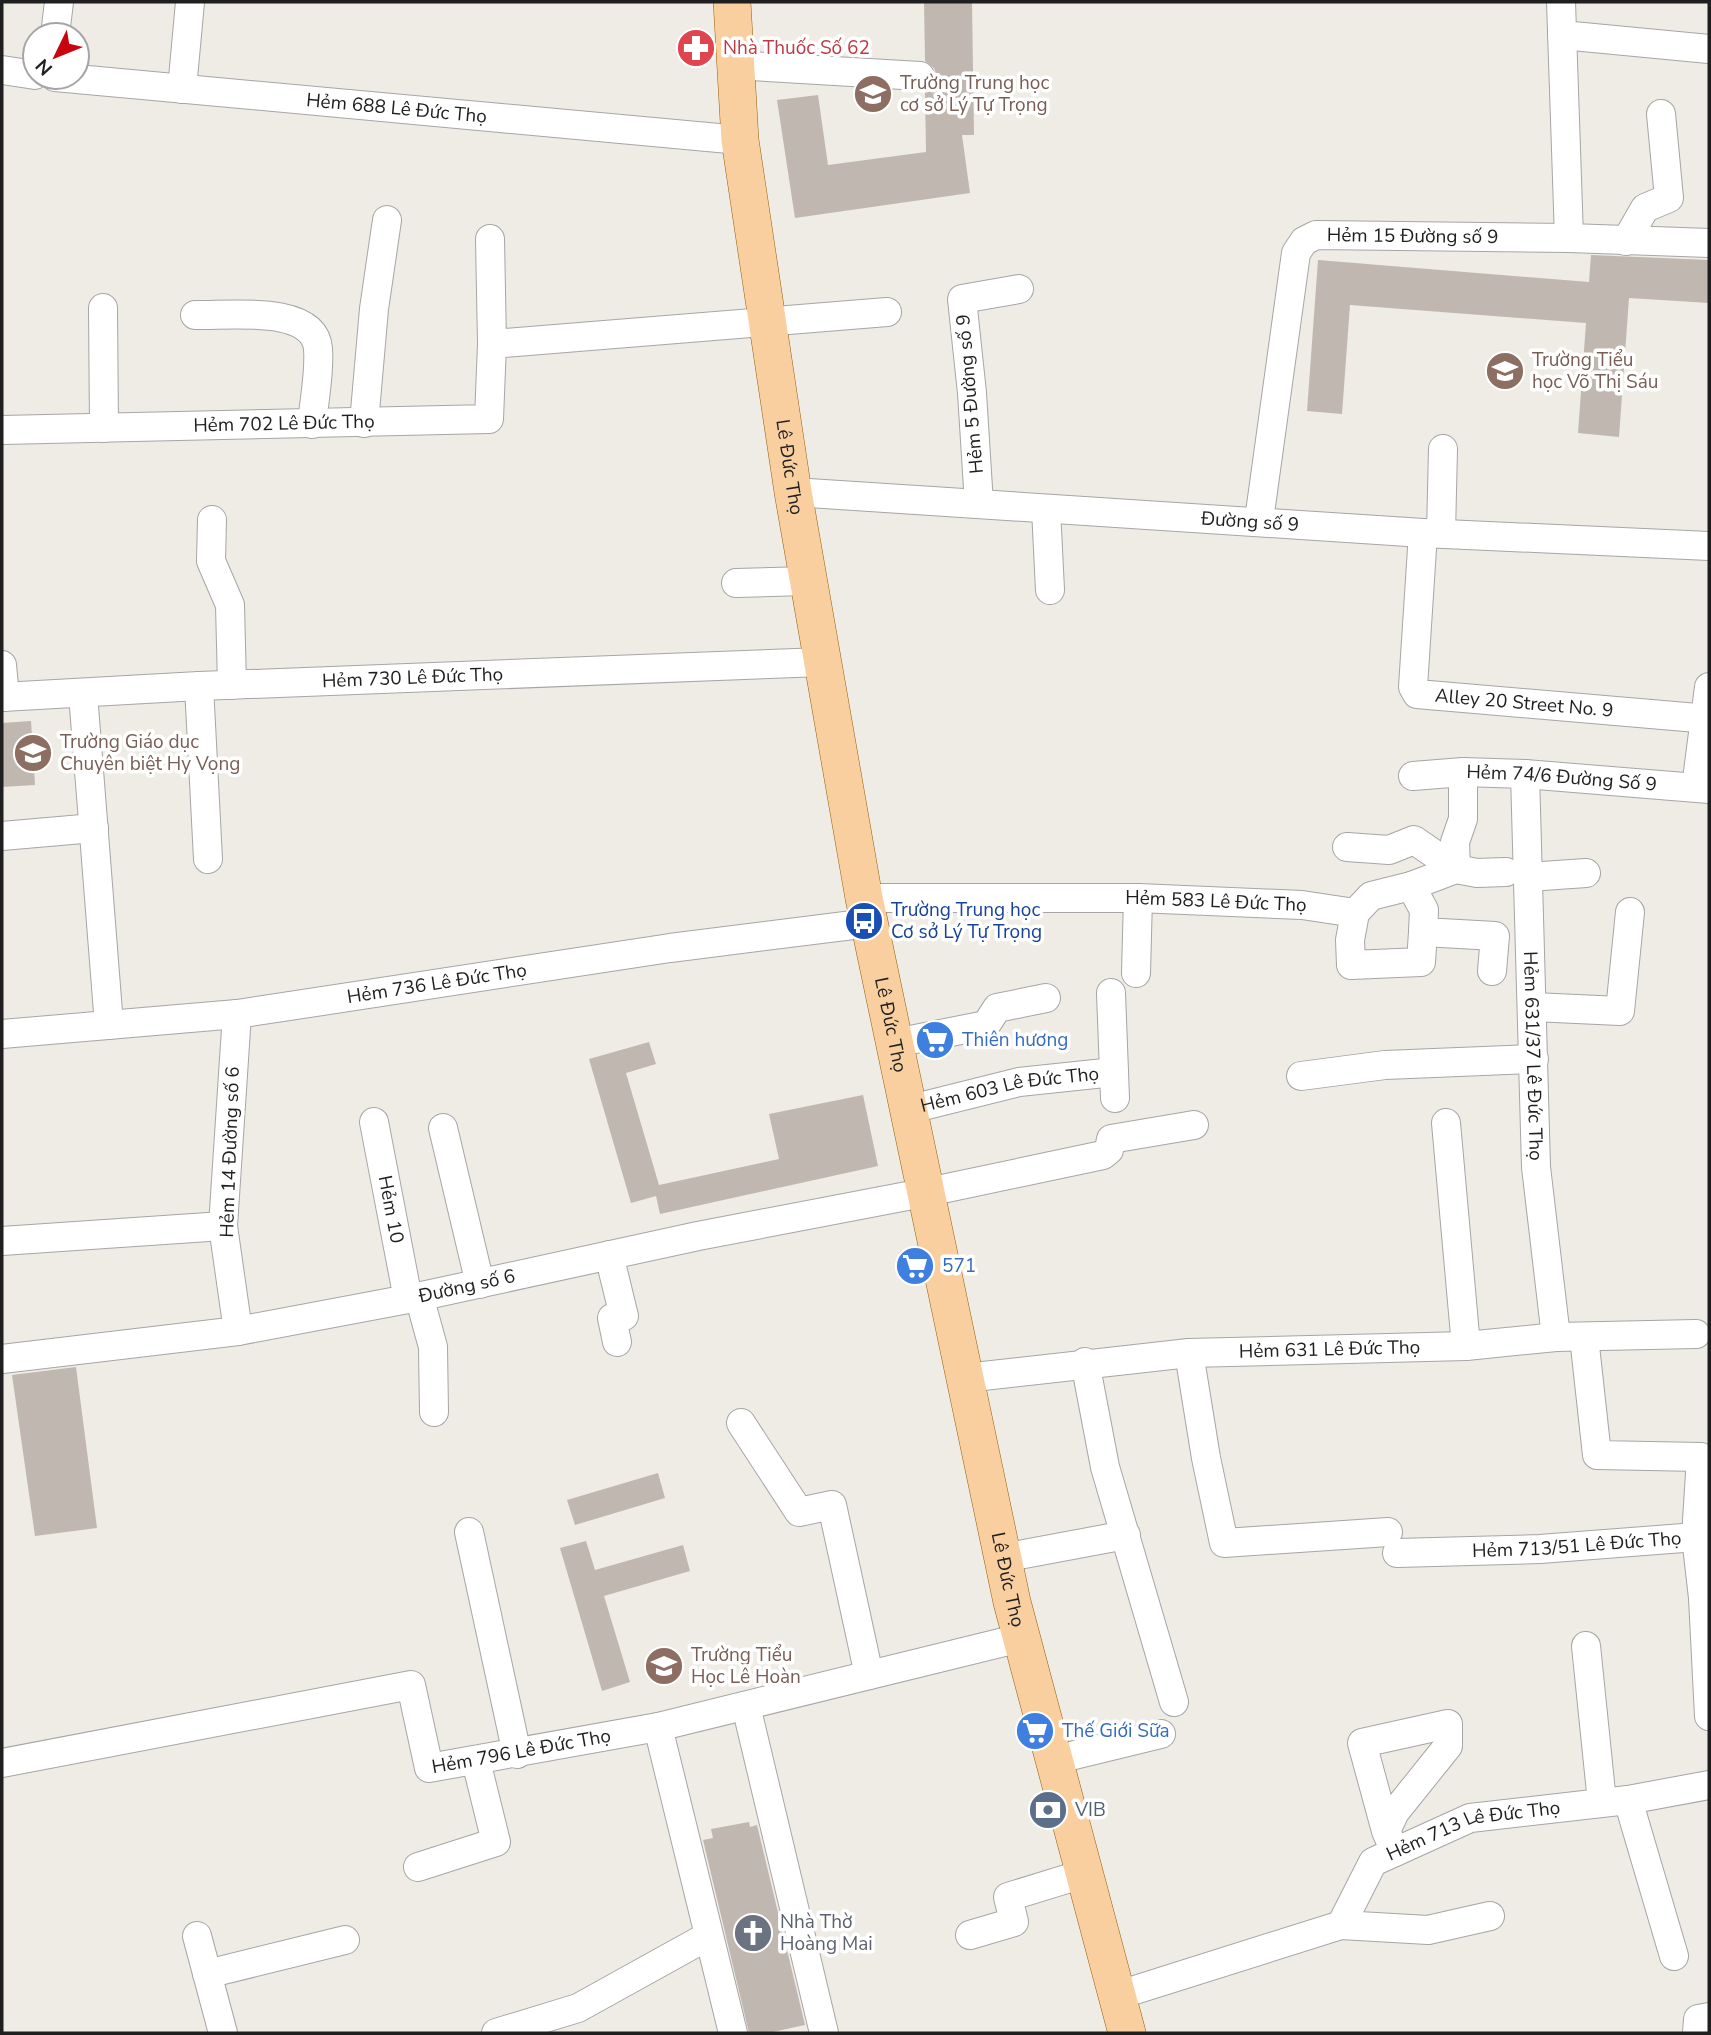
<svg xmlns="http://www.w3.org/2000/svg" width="1711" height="2035" font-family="'Nunito Sans',sans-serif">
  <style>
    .building { fill: #c0b7b1 }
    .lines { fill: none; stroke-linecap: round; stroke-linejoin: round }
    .minor-casing { stroke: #a6a6a6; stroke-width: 30 }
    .major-casing { stroke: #955f04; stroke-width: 38 }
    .minor { stroke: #fff; stroke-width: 28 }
    .major { stroke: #f9cfa0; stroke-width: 37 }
    .labels { text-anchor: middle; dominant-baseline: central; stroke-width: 7; stroke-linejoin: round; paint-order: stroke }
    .health-label { font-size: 19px; fill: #be3a42; stroke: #fff; text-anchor: start }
    .education-label { font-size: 19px; fill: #785e54; stroke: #fff; text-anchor: start }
    .street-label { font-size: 19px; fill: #1f1f1f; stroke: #fff }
    .transit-label { font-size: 19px; fill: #164399; stroke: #fff; text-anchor: start }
    .shop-label { font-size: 19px; fill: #366cbe; stroke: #fff; text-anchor: start }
    .service-label { font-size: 19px; fill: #4e5e75; stroke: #fff; text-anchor: start }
    .worship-label { font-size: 19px; fill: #5b616d; stroke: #fff; text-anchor: start }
  </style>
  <rect width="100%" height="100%" fill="#efebe5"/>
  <path class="building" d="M924 2H972L974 135H962L970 193 795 218 777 100 818 95 828 165 926 152 925 91 933 86 937 76 934 68 925 61Z
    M1591 255 1709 260V303L1629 298 1619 437 1578 433 1586 323 1350 305 1342 414 1307 411 1318 260 1589 282Z
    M31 721 35 785 2 787V723Z
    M649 1042 656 1064 626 1073 659 1185 779 1159 769 1114 863 1095 878 1166 660 1214 656 1196 631 1203 589 1059Z
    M76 1367 97 1528 35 1536 12 1375Z
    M658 1473 665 1498 575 1525 567 1500Z
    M586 1541 595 1570 683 1545 690 1571 604 1596 630 1682 602 1691 560 1548Z
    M749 1822 750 1827 757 1825 805 2025 768 2033H749L703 1840 713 1838 711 1829Z"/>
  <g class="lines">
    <g class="minor-casing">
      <g id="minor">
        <path d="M55 35 59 2"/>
        <path d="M1562 35 1709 49"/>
        <path d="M733 65 920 76"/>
        <path d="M2 70 35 75"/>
        <path id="s1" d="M55 77 740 140"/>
        <path d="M182 89 190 2"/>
        <path d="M1569 238 1709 243"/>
        <path d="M490 239 492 344"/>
        <path d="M1626 241 1645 208 1669 198 1661 114"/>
        <path d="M103 308 104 428"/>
        <path d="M195 315C227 316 315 304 318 349 320 373 314 400 312 424"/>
        <path d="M364 423 374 309 387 220"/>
        <path id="s2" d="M2 430 489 419 492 344 887 312"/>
        <path id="s3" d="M793 492 1423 533 1709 546"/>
        <path d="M979 504 972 393 962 299 1019 289"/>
        <path d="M1046 509 1050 590"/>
        <path d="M212 520 211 561 230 605 232 685"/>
        <path id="s4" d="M1259 520 1296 253 1304 241 1316 235 1569 238 1561 2"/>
        <path id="s5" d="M1423 533 1413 687 1417 694 1709 719"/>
        <path d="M1441 533 1443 449"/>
        <path d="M736 583 808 581"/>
        <path d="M2 665 5 697"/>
        <path d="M199 686 208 859"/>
        <path d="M83 694 109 1025"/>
        <path id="s6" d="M2 697 199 686 823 662"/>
        <path id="s7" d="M1525 774 1536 1167 1556 1337"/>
        <path id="s8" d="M1413 776 1463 772 1525 774 1709 789"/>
        <path d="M1696 787 1709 687"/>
        <path d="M2 836 94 828"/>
        <path d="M1347 847 1389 850 1414 840 1456 869 1477 873 1506 872"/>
        <path d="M1528 877 1586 873"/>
        <path d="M1411 886 1424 910 1423 932 1495 936 1492 971"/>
        <path id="s9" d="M864 898H1138L1302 905 1355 913 1371 896 1411 886 1456 869 1455 842 1463 819V772"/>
        <path d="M1355 913 1350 940 1351 965 1421 962 1423 932"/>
        <path d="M1136 973 1138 898"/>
        <path d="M1111 993 1115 1098"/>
        <path d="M1533 1007 1620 1011 1630 912"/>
        <path d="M237 1014 223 1226 238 1331"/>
        <path id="s10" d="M2 1034 237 1014 670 948 869 923"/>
        <path d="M895 1043 986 1025 997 1008 1046 998"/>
        <path d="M1301 1076 1385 1065 1534 1059"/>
        <path id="s11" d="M907 1110 1019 1082 1114 1072"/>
        <path id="s12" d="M374 1122 408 1299"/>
        <path d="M1446 1123 1466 1346"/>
        <path d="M443 1128 480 1284"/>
        <path d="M2 1241 223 1226"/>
        <path d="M609 1255 624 1316 612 1318 617 1342"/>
        <path d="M419 1296 433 1347 434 1412"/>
        <path d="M1584 1337 1597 1455 1701 1457 1696 1537 1703 1598"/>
        <path d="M1189 1353 1206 1458 1224 1543 1388 1532"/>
        <path id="s13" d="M2 1359 238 1331 408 1299 698 1236 928 1192 1103 1155 1109 1150 1111 1139 1194 1125"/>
        <path d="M1085 1362 1105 1467 1174 1702"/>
        <path id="s14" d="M965 1378 1189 1353 1466 1346 1556 1337 1696 1334"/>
        <path d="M741 1423 799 1512 832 1505 869 1675"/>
        <path d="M469 1532 517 1754"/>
        <path id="s15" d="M1397 1553 1540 1549 1696 1537"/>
        <path d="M1003 1558 1126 1535"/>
        <path d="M1709 1599 1703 1598 1709 1716"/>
        <path d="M1586 1646 1602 1802"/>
        <path d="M746 1706 824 2033"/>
        <path d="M658 1727 733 2033"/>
        <path d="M1054 1760 1161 1734"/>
        <path id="s16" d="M2 1763 411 1685 429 1768 658 1727 1020 1638"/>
        <path d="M1628 1800 1674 1956"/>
        <path d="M1386 1831 1362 1743 1448 1724V1746L1395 1812 1386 1831 1395 1852"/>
        <path d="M418 1867 496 1842 476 1761"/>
        <path d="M1341 1925 1428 1930 1490 1916"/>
        <path d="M970 1935 1014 1922 1008 1897 1086 1873"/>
        <path d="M197 1936 223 2033"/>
        <path d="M207 1974 345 1940"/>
        <path id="s17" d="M1119 1995 1341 1925 1373 1862 1470 1818 1628 1800 1709 1785"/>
        <path d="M496 2033 578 2008 708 1936"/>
        <path d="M1697 2033 1698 2019 1709 2017"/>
      </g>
    </g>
    <g class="major-casing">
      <g id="major">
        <path id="s18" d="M732 2 740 140 793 492 864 898 1012 1602 1127 2033"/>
      </g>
    </g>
    <use href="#minor" class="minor"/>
    <use href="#major" class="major"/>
  </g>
  <defs>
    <g id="pharmacy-disc" transform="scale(2.0125)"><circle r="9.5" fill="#e0444e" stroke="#fff"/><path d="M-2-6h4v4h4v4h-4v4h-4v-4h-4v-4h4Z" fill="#fff"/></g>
    <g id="school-disc" transform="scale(2.0125)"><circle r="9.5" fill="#8d6e63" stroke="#fff"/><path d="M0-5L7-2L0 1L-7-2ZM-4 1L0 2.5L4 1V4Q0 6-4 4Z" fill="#fff"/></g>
    <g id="bus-disc" transform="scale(2.0125)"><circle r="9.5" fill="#1a4fb4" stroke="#fff"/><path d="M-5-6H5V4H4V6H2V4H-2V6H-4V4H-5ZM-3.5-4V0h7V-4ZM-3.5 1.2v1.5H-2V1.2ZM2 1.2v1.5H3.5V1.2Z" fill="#fff"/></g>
    <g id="supermarket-disc" transform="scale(2.0125)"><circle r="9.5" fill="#3f7fe0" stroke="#fff"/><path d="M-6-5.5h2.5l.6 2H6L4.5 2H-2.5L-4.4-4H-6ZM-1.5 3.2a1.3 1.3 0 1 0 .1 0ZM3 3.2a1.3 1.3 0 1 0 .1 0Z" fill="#fff"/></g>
    <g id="bank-disc" transform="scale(2.0125)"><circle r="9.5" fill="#5c6f8a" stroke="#fff"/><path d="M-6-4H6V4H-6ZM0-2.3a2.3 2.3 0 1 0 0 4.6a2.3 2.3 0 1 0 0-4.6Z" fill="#fff"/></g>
    <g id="church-disc" transform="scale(2.0125)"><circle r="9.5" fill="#6b7280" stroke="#fff"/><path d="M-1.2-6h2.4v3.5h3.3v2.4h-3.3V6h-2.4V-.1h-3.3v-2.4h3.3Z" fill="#fff"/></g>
  </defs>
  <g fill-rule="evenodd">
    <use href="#pharmacy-disc" x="696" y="48"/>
    <use href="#school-disc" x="873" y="94"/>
    <use href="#school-disc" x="1505" y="371"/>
    <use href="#school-disc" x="33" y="753"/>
    <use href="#bus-disc" x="864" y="921"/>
    <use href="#supermarket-disc" x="935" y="1040"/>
    <use href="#supermarket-disc" x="915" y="1266"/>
    <use href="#school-disc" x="664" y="1666"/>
    <use href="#supermarket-disc" x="1035" y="1731"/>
    <use href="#bank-disc" x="1048" y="1810"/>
    <use href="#church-disc" x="753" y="1933"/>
  </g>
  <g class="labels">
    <g class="health-label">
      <text x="723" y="48">Nhà Thuốc Số 62</text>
    </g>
    <g class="education-label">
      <text x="900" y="83">Trường Trung học<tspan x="900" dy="22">cơ sở Lý Tự Trọng</tspan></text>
      <text x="1532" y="360">Trường Tiểu<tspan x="1532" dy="22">học Võ Thị Sáu</tspan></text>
      <text x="60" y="742">Trường Giáo dục<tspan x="60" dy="22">Chuyên biệt Hy Vọng</tspan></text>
      <text x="691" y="1655">Trường Tiểu<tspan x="691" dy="22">Học Lê Hoàn</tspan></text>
    </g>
    <g class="street-label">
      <text stroke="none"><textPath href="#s1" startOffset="343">Hẻm 688 Lê Đức Thọ</textPath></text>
      <text stroke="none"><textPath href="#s4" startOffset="394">Hẻm 15 Đường số 9</textPath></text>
      <text transform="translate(970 394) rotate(-95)">Hẻm 5 Đường số 9</text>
      <text stroke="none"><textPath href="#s2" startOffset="282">Hẻm 702 Lê Đức Thọ</textPath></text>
      <text stroke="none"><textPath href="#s18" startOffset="469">Lê Đức Thọ</textPath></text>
      <text stroke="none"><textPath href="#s3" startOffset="458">Đường số 9</textPath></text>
      <text stroke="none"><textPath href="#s6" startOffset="411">Hẻm 730 Lê Đức Thọ</textPath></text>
      <text stroke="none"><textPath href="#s5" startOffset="270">Alley 20 Street No. 9</textPath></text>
      <text stroke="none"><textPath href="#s8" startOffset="149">Hẻm 74/6 Đường Số 9</textPath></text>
      <text stroke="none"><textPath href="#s9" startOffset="352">Hẻm 583 Lê Đức Thọ</textPath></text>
      <text stroke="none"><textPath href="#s10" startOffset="438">Hẻm 736 Lê Đức Thọ</textPath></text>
      <text stroke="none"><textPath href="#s18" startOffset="1036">Lê Đức Thọ</textPath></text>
      <text stroke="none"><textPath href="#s7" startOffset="282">Hẻm 631/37 Lê Đức Thọ</textPath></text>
      <text stroke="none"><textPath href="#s11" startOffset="105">Hẻm 603 Lê Đức Thọ</textPath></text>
      <text transform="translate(230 1152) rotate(-88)">Hẻm 14 Đường số 6</text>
      <text stroke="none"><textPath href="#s12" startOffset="89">Hẻm 10</textPath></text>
      <text stroke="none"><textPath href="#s13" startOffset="471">Đường số 6</textPath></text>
      <text stroke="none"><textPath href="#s14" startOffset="366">Hẻm 631 Lê Đức Thọ</textPath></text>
      <text stroke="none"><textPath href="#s15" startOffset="180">Hẻm 713/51 Lê Đức Thọ</textPath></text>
      <text stroke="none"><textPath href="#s18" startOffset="1603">Lê Đức Thọ</textPath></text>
      <text stroke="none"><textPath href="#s16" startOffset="595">Hẻm 796 Lê Đức Thọ</textPath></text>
      <text stroke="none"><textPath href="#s17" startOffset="410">Hẻm 713 Lê Đức Thọ</textPath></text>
    </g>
    <g class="transit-label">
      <text x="891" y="910">Trường Trung học<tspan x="891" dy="22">Cơ sở Lý Tự Trọng</tspan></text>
    </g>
    <g class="shop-label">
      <text x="962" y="1040">Thiên hương</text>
      <text x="942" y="1266">571</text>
      <text x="1062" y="1731">Thế Giới Sữa</text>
    </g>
    <g class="service-label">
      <text x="1075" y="1810">VIB</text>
    </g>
    <g class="worship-label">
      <text x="780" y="1922">Nhà Thờ<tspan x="780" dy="22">Hoàng Mai</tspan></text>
    </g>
  </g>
  <rect width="1711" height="2035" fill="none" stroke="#1f1f1f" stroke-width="7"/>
  <g transform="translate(56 56) rotate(227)"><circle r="33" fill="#ffffff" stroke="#a5a5a5" stroke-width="2"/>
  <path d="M0-5L12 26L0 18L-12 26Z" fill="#c8050e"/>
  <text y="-10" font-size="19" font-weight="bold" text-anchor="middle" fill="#1f1f1f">N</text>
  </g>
</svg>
